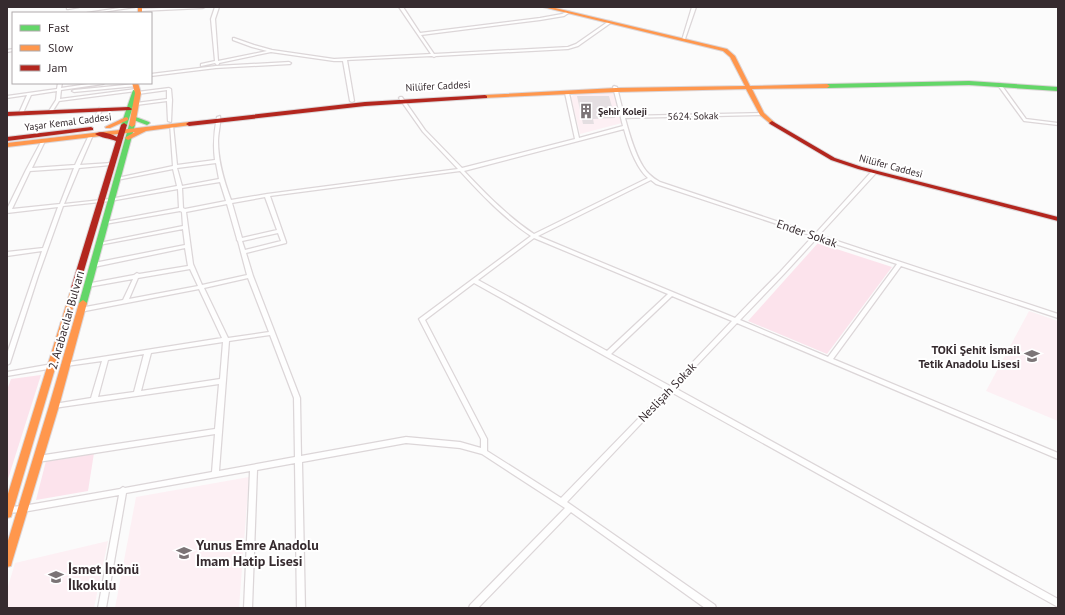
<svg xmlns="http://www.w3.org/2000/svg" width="1065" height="615" font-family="'PT Sans',sans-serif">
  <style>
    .built { fill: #fdf0f4 }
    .green { fill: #fce3ec }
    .building { fill: #e4dee1 }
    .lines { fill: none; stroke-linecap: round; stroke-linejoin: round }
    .street-casing { stroke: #dcd6d8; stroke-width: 2.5 }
    .fast-casing { stroke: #dcd6d8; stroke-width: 2 }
    .slow-casing { stroke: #dcd6d8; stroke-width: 2 }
    .jam-casing { stroke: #dcd6d8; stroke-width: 2 }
    .street { fill: #fefefe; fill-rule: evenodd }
    .fast { fill: #63d668; fill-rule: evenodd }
    .slow { fill: #ff974d; fill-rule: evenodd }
    .jam { fill: #b3261e; fill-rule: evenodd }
    .labels { text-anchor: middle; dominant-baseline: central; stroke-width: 4; stroke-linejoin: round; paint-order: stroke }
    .far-street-label { font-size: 10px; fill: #362b2f; stroke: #fff }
    .far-poi-label { font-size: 10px; font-weight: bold; fill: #362b2f; stroke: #fff; text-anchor: start }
    .street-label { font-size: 12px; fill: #362b2f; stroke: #fff }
    .poi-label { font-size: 12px; font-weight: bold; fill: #362b2f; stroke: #fff; text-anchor: end }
    .near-poi-label { font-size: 14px; font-weight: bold; fill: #362b2f; stroke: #fff; text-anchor: start }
  </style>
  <rect width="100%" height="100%" fill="#fbfbfb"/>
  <path class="built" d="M613 92 622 123 580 134 571 97 575 94Z
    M1029 311 1058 321V421L986 391Z
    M249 477 239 608H115L136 497Z
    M108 541 94 608H7V590L15 563Z"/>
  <path class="green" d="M818 243 892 267 827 354 748 321Z
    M41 375 7 482V390L11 379Z
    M94 453 88 491 36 500 46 461Z"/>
  <path class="building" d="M577 96H609L615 118 593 119 594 124H583Z"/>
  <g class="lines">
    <g class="street-casing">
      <path id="street" d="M67 7H79L68 9H67Z
        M126 7H135L96 13H87Z
        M184 7H205L203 8 140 11 138 10 140 9Z
        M215 7H219L215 19 218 61 267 51 252 47 233 40V38H234L254 45 272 50 334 59 431 54 399 7H403L420 33 540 18 562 14 568 11 570 12 564 16 540 20 421 35 434 54 568 47 576 44 609 21 612 22 578 46 568 49 436 56 434 57 432 56 347 60 354 101 352 102 350 101 343 61H334L271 52 219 63V64L217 65 215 63 201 66V64L215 61 211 19Z
        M692 7H696L685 39 682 40Z
        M13 49V51L7 52V50Z
        M289 62 291 63 290 64 216 68 151 76V74L216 66Z
        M58 83H62L61 88 95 83H105L103 84 61 90 60 99 136 89 138 90 136 91 59 101 52 112H51L49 111 56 100 57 91 31 95 23 113 21 114 19 113 27 95 7 98V96L57 89Z
        M998 83H1000L1026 119 1058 123V125L1024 121 997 84Z
        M135 84H136V86L74 92 72 91 74 90Z
        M614 86 617 87 624 116 762 113 764 114 762 115 625 118C629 133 637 163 649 174 652 177 656 180 660 182L815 234 872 171H876V173L819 235 1058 314V318L901 266 833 359 1058 453V459L737 323 675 388 1058 599V607L671 392 567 502 715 605 716 608H705L571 512 478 608H469L470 605 565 508 482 454 460 448 406 443 302 462 305 608H297L295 463 257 470 252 608H244L250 471 126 493 106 608H98L119 495 23 512 7 513V507L23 506 120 489 123 487 125 488 212 472 215 434 38 462 36 461 35 459 36 457 38 456 215 429 219 384 54 408H52L51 406 52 404H54L91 398 102 361 66 366 64 365 63 364 64 363 222 338 199 289 80 312 77 310 80 308 123 300 133 279 88 287 86 286 85 285 86 284 134 275 137 273 139 274 188 266 185 248 94 267 91 265 94 263 185 245 183 229 99 245 97 244 99 243 183 226 182 212 180 211 105 224 103 223 105 222 179 208 178 189 110 201 63 206 38 276 10 363 9 364 7 365V354L42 251 7 256V252L43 248 58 207 7 213V209L26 170 42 140H43L45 141 32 168 75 165 89 135 91 134H92L93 135 80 165 111 163 113 164 111 165 79 168 64 204 110 199 177 186 173 169 117 180 115 179 117 178 173 166 170 124 173 125 177 165 215 160C213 145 214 132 217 117L220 116C221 124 218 133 218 141 218 162 224 181 231 200L267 194 458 169 423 132 399 98 400 97H402L425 130 462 168 575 139 565 93 566 92 569 93 579 138 623 126 613 87ZM624 129C628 144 636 168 648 178L534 234C507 216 486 194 464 171ZM216 163 219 179 182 186 177 168ZM74 168 60 204 12 209 30 171ZM460 171C482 195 504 218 531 236L419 319 481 439V448L460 442 406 437 301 456 300 398 253 276 246 253 286 243V242L270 196ZM651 180 656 184 813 236 780 272 735 318 538 236ZM220 182 226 201 185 209 183 208 182 188ZM265 197 277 230 242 238 232 203ZM227 204 237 239V240L238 241 247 275 202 285 193 264 186 212ZM278 233 281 241 245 250 242 241ZM534 238 668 294 607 351 478 280ZM817 238 897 264 828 357 740 320 784 274ZM190 269 198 286 129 299 138 278ZM248 278 269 332 228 338 204 288ZM474 283 666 390 561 498 487 451V439L425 320ZM672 296 732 321 670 386 611 354ZM270 335 294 398 295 457 219 471 229 341ZM223 342 220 379 141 391 151 353ZM144 354 134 392 98 397 108 360Z
        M169 88 171 89 172 100 171 122 168 121 167 101 136 105 134 104 136 103 167 99V90L138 94H137V92Z
        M99 108 102 109 98 121 50 125 48 124 50 123 95 119Z
        M52 364H54L55 366 54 368 7 376V372Z"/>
    </g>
    <g class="fast-casing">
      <path id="fast" d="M969 81 1058 87V91L969 85 827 88 824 86 827 84Z
        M133 90 138 91 127 125 122 126 121 125Z
        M133 116 149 122 150 123 147 125 131 119V117Z
        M132 123 135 125 87 303 86 305H80L79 303 129 125Z"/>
    </g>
    <g class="slow-casing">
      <path id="slow" d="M138 7H142V13H138Z
        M543 7H551L727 49 735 56 750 86 827 84 830 86 827 88 752 89 764 113 775 123 772 125 760 115 746 89 616 92 483 98V96L485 95 616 88 745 86 730 57 723 51Z
        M132 83H138L141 93 135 125 132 127 129 125 135 93Z
        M126 117 128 118V120L110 128H106L105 127Z
        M189 122 191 123V125L146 131 128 140 125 138 126 137 135 132 7 147V143Z
        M71 289H77L78 291 12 514 11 517 7 518V497Z
        M83 300 87 303 59 406 12 562 11 566 7 567V544L49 406 79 303Z"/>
    </g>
    <g class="jam-casing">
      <path id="jam" d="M485 95 487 96V98L365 106 189 126 186 124 189 122 365 102Z
        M129 107 132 109 131 110 7 116V112Z
        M772 121 835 158 862 167 1058 217V221L858 169 831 160 770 124 769 123Z
        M124 123 127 125 78 291 77 293H71L70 291 116 141C109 138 101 138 95 134 101 130 111 134 117 137L121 125Z
        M91 127 93 128V130L7 141V137Z"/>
    </g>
    <use href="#street" class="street"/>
    <use href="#fast" class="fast"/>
    <use href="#slow" class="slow"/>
    <use href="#jam" class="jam"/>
  </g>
  <defs>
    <g id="building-bare" transform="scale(1.2)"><path d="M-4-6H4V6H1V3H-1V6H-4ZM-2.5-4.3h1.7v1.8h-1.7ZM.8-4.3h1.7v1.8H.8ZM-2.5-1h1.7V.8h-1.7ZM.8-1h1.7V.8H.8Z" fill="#7b7476" stroke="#fff" stroke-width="2.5" paint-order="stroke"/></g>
    <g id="school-bare" transform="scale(1.2)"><path d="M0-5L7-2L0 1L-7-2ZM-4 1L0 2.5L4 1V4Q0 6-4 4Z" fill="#7b7476" stroke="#fff" stroke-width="2.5" paint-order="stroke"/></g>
  </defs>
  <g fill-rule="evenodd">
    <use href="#building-bare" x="586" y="111"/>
    <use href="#school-bare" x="1032" y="356"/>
    <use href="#school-bare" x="184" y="553"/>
    <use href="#school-bare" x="56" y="577"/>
  </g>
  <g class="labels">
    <g class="far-street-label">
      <text transform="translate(438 86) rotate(-3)">Nilüfer Caddesi</text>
      <text transform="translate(693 116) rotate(-1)">5624. Sokak</text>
      <text transform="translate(68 122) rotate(-7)">Yaşar Kemal Caddesi</text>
      <text transform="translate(891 166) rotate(15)">Nilüfer Caddesi</text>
    </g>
    <g class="far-poi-label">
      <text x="598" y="111">Şehir Koleji</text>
    </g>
    <g class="street-label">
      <text transform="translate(807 233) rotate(19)">Ender Sokak</text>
      <text transform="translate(66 320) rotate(-74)">2. Arabacılar Bulvarı</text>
      <text transform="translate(667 392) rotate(-46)">Neslişah Sokak</text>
    </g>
    <g class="poi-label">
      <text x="1020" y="349">TOKİ Şehit İsmail<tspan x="1020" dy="14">Tetik Anadolu Lisesi</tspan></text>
    </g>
    <g class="near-poi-label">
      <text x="196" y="545">Yunus Emre Anadolu<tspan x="196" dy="16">İmam Hatip Lisesi</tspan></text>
      <text x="68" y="569">İsmet İnönü<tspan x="68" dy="16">İlkokulu</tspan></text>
    </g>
  </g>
  <rect width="1065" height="615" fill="none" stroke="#362b2f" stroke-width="16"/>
  <rect x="12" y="12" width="140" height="72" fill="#ffffff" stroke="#afaaac"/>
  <rect x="20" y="25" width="20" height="6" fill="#63d668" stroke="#afaaac"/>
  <text x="48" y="32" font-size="12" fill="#362b2f">Fast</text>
  <rect x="20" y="45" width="20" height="6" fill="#ff974d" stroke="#afaaac"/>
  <text x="48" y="52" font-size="12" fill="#362b2f">Slow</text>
  <rect x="20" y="65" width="20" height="6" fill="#b3261e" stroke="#afaaac"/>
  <text x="48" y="72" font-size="12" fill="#362b2f">Jam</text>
</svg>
